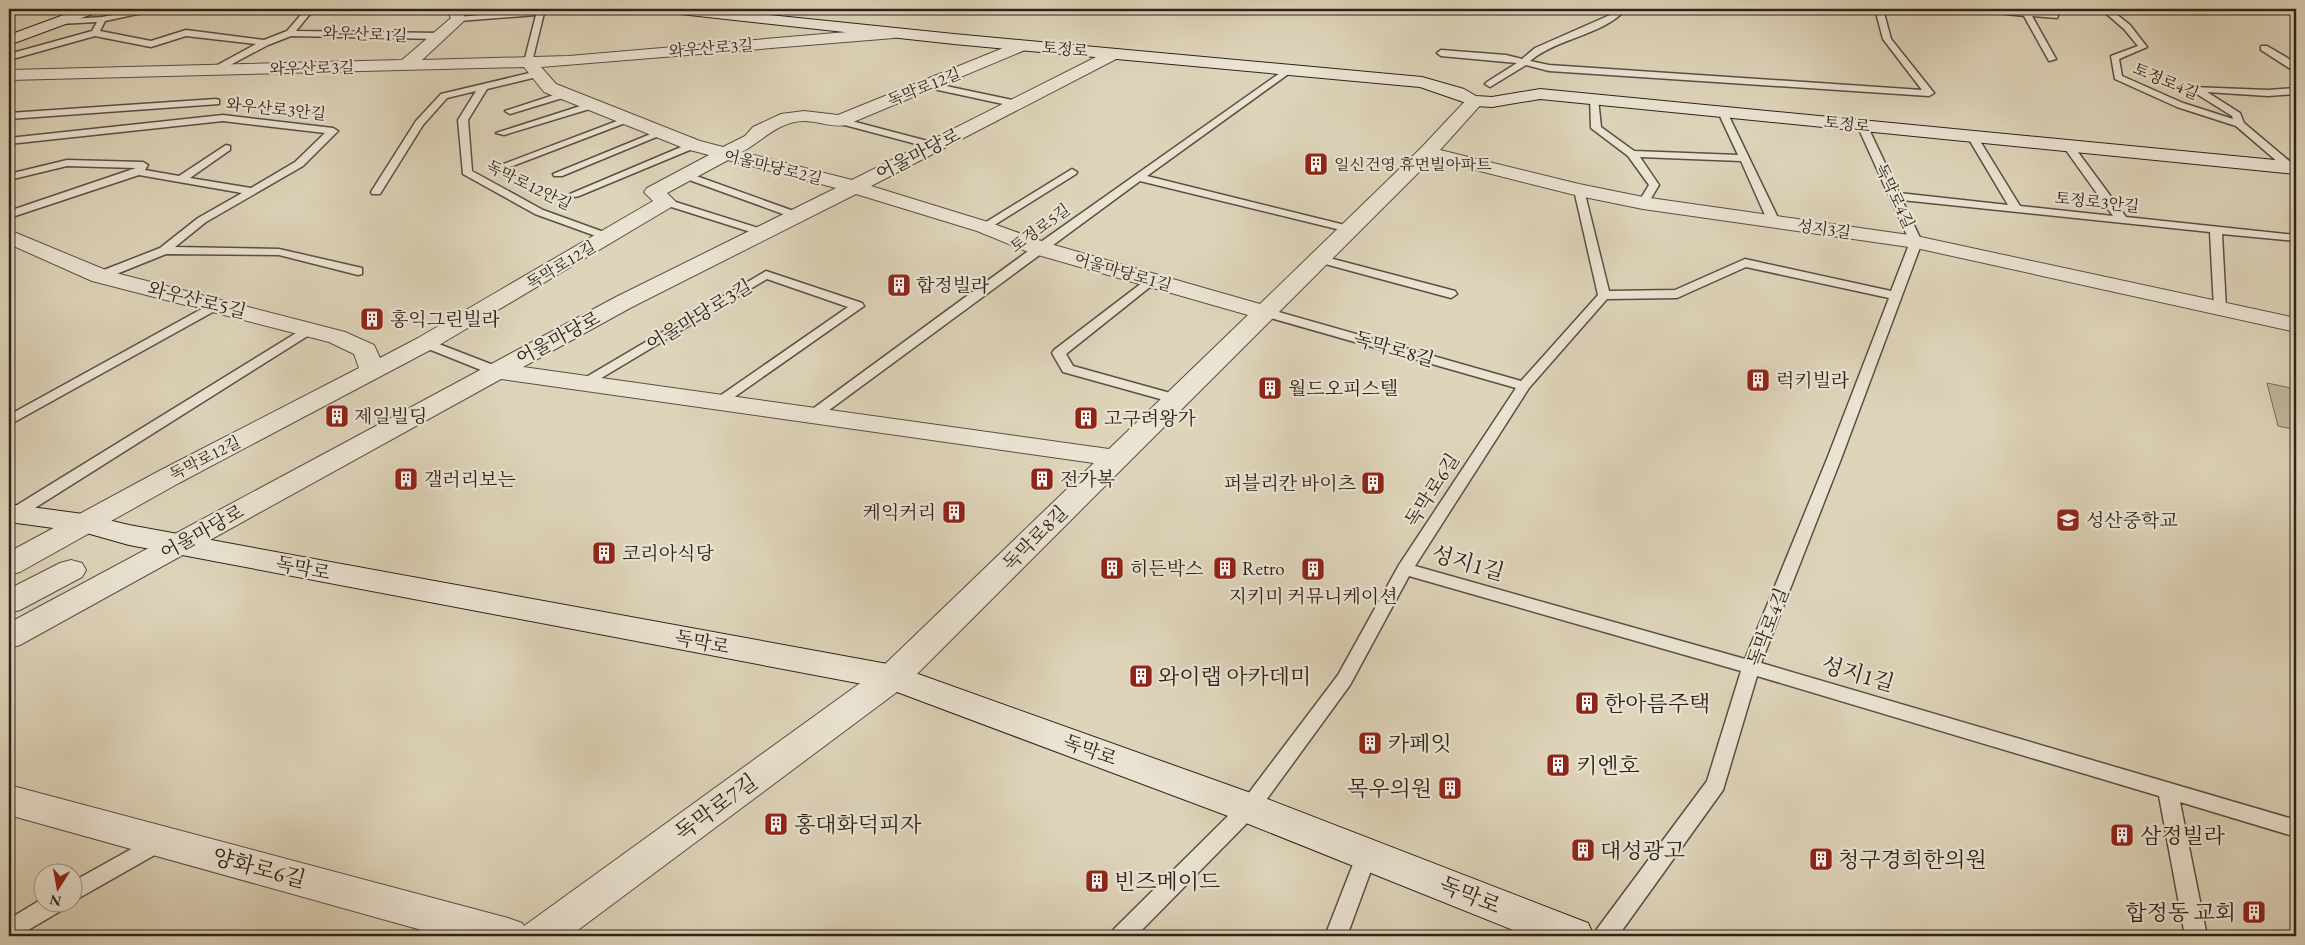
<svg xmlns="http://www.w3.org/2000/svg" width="2305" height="945" font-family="'EB Garamond','Noto Serif KR',serif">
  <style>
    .green { fill: #c0b69f; stroke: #766d5d }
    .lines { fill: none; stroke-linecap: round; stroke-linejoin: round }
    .lane-casing { stroke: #585043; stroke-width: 3 }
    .street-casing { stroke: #585043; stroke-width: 2 }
    .secondary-casing { stroke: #2c241b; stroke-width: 2 }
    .lane { fill: #eae3d2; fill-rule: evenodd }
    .street { fill: #eae3d2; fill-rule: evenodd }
    .secondary { fill: #eae3d2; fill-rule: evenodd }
    .labels { text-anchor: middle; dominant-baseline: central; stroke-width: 4.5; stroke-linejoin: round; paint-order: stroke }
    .far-street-label { font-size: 16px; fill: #2c241b; stroke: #eae3d2 }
    .far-poi-label { font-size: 16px; fill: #2c241b; stroke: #eae3d2; text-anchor: start }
    .street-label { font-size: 19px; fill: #2c241b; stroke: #eae3d2 }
    .poi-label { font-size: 19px; fill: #2c241b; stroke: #eae3d2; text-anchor: start }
    .near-street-label { font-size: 22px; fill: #2c241b; stroke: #eae3d2 }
    .near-poi-label { font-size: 22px; fill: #2c241b; stroke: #eae3d2; text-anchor: start }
  </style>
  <rect width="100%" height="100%" fill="#ded4ba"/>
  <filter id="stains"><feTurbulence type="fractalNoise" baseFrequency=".004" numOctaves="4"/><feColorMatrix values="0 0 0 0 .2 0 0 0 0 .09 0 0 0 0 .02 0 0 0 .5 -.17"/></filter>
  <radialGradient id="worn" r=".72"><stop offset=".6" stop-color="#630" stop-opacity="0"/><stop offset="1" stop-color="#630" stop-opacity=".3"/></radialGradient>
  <path class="green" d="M2267 383 2296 389V430L2278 426Z"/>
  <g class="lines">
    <g class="lane-casing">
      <path id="lane" d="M145 9H161L105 21 100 31 151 41 186 30 264 40 287 31 306 9H314L296 31 440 33 444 36 440 39 291 36 268 45 215 73 211 70 212 68 256 44 186 36 151 47 95 36 9 60V54L92 31 97 22 59 24 55 22 56 20 102 17Z
        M545 9 532 62 528 65 524 62 536 15 459 21 455 19 459 17Z
        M1618 9H1626C1604 35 1557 38 1530 61L1549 65 1922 90 1883 39 1875 9H1883L1891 39 1934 93 1929 96 1549 71 1526 65 1490 87 1485 84 1487 82 1517 63 1441 56 1437 53 1441 50 1506 55 1522 59 1535 48 1610 15Z
        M1975 9 2048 13 2045 9H2053L2058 16 2057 18 2032 16 2056 59 2049 61 2024 16 1979 11Z
        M2101 9H2110L2130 25 2147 47 2119 59 2122 76 2183 103 2233 119 2232 116 2192 91V87L2268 90 2296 88V94L2268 96 2207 92 2240 113 2244 123 2294 165V169H2286L2236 126 2177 107 2115 79 2111 56 2138 46 2124 29Z
        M2261 46H2267L2296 63V69L2289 68 2261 50Z
        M1287 68 1294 70 1147 176 1353 227V231L1349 232 1140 181 817 419H807L805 416 807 413 1035 246Z
        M538 71 542 74 541 76 487 89 468 120 472 171 543 210 612 235V239H604L535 214 463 174 458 120 476 91 447 98 423 125 380 194H372L371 192 416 121 441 94Z
        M927 82 1017 101 1022 104 1017 107 924 87 922 85Z
        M566 91 571 94 569 96 510 114 505 111Z
        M1590 97 1598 99 1601 127 1634 151 1738 155 1718 112 1726 110 1780 222 1774 225 1768 222 1741 161 1640 157 1659 185 1647 205H1639L1638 203 1649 185 1628 156 1591 128Z
        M216 99 219 100V104L9 119V113Z
        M593 102 598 105 596 107 504 135 496 133Z
        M223 115 333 128 338 131 303 166 206 222 175 247 279 249 362 268V274L358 275 279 255 166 254 104 279H96L94 276 96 273 160 248 198 218 242 193 139 175 9 218V211L136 168 67 166 9 180V174L67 160 143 162 148 165 145 170 179 176 226 145 230 146V150L190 178 251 188 295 162 325 133 223 121 9 144V138Z
        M625 118 633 120 510 167 506 168 501 165Z
        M840 118 939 144 940 146 935 149 837 123 835 121Z
        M1862 122 1867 125 1899 193 2008 205 1967 136 1972 133 1977 136 2020 206 2113 216 2063 146 2068 143 2072 144 2126 217 2296 235V241L2222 234 2226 308 2220 312 2214 308 2210 232 1902 200 1922 242 1841 459 1761 663 2296 820V837L2180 802 2207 936H2185L2159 796 1757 676 1723 790 1618 936H1594L1597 929 1707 781 1741 671 1409 576 1350 685 1256 814 1136 936H1111L1114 929 1242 802 1338 675 1399 565 1516 388 1260 315 1258 312 1260 309H1268L1521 381 1598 295 1574 190 1579 187 1584 190 1609 291 1675 290 1745 259 1891 291 1910 242 1857 125ZM1746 267 1889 298 1827 459 1745 659 1415 566 1529 388 1607 299 1677 298Z
        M658 131 666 133 562 176H554L553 174Z
        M693 142 698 145 697 147 579 196 575 197 570 194Z
        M1072 169 1077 172 1076 174 988 229H980L978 227Z
        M685 172 802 214 804 216 798 219 794 218 681 177 680 175Z
        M666 199 768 231 770 233 768 235H760L662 204V200Z
        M1318 255 1455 291 1457 294 1451 298 1314 261 1312 259Z
        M766 271 862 303 864 306 723 405H713L711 402 848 307 767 279 588 386 583 387 576 383Z
        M1151 276 1155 277 1157 280 1155 283 1066 354 1073 366 1181 396 1183 399 1181 402H1171L1063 372 1052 353 1054 350Z
        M216 301 222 305 220 308 9 425V415Z
        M309 325 314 326 315 329 314 332 19 518H9V510Z
        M426 339 501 368 503 371 496 375 491 374 421 346 419 343 421 340Z
        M160 833 167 836 170 842 167 848 72 902V882Z
        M1367 845 1374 848 1377 854 1347 936H1325L1357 854 1360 848Z
        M42 899V902H67L64 909 18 936H9V919Z"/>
    </g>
    <g class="street-casing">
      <path id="street" d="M446 9H460L466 19 422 60 569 56 894 28 902 33 894 38 541 67 556 84 700 141 723 147 745 136 753 127 781 114 804 111 838 115 1018 42H1030L1032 45 1030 48 846 125C832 128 818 121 804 121 779 121 762 141 742 152L852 180 1108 51H1120L1122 54 1120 57 871 186 991 223 1047 243 1260 304 1421 148 1469 97H1481L1484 101 1440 150 1579 184 1643 197 1916 236 2296 318V332L1916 248 1643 209 1579 196 1432 159 905 686 570 936H443L9 815V785L508 918 522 923 524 926 881 668 1094 463 501 379 20 645 9 648V623L616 297 836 188 728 160 667 193 676 202 673 206 434 348 179 483 20 572 9 575V552L159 471 359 368 354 354 329 342 92 281 9 244V230L108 271 345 332 374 345 380 358 418 338 653 201 644 192 647 188 709 155 686 149 544 92 524 67 9 80V70L402 60 451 18ZM856 194 977 231 1031 253 1248 315 1109 449 523 367 632 307Z
        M71 560 82 563 86 570 82 577 20 610 9 613V589L60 563Z"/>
    </g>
    <g class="secondary-casing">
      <path id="secondary" d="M80 9H100L98 12 9 45V35Z
        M664 9H710L954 34 1422 77 1464 89 1476 96 1492 97 1540 89 2296 162V174L1540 99 1492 107 1475 106 1420 87 954 44 671 13Z
        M9 504 83 514 129 525 893 665 1262 797 1588 923 1594 936H1528L1236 819 889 689 129 545 83 532 9 522Z"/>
    </g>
    <use href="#lane" class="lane"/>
    <use href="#street" class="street"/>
    <use href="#secondary" class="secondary"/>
  </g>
  <defs>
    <g id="building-square" transform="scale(1.25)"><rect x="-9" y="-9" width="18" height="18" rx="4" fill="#8f2418" stroke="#eae3d2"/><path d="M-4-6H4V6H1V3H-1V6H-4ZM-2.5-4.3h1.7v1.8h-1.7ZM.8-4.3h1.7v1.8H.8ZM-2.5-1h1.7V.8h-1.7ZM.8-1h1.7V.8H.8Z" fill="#fff"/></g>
    <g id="school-square" transform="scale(1.25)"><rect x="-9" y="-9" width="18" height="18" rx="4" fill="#8f2418" stroke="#eae3d2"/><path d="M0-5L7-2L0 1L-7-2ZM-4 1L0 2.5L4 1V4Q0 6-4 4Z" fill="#fff"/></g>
  </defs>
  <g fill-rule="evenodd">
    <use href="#building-square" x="1316" y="164"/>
    <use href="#building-square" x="899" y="285"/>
    <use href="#building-square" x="372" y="319"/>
    <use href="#building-square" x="1758" y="380"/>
    <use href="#building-square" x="1270" y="388"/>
    <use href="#building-square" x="337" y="416"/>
    <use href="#building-square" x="1086" y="418"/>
    <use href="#building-square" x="406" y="479"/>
    <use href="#building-square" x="1042" y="479"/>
    <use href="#building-square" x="1373" y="483"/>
    <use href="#building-square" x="954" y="512"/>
    <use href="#school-square" x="2068" y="520"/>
    <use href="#building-square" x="604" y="553"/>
    <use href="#building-square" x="1112" y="568"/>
    <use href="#building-square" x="1225" y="568"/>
    <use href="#building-square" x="1313" y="569"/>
    <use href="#building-square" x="1141" y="676"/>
    <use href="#building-square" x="1587" y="703"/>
    <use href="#building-square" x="1370" y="743"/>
    <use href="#building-square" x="1558" y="765"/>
    <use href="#building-square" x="1450" y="788"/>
    <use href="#building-square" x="776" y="824"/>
    <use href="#building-square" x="2122" y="835"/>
    <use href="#building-square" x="1583" y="850"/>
    <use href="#building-square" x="1821" y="859"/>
    <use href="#building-square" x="1097" y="881"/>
    <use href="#building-square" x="2254" y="912"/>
  </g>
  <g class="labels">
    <g class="far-street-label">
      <text transform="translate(365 34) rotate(2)">와우산로1길</text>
      <text transform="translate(711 48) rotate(-4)">와우산로3길</text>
      <text transform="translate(1065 49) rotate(5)">토정로</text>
      <text transform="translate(312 68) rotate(-1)">와우산로3길</text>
      <text transform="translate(2166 81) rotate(23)">토정로4길</text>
      <text transform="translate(924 87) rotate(-22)">독막로12길</text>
      <text transform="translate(276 109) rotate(6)">와우산로3안길</text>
      <text transform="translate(1847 124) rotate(6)">토정로</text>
      <text transform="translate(773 167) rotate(14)">어울마당로2길</text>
      <text transform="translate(529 185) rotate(26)">독막로12안길</text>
      <text transform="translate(1895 196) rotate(65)">독막로4길</text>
      <text transform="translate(2097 202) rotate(6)">토정로3안길</text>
      <text transform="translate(1040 228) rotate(-36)">토정로5길</text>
      <text transform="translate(1824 229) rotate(8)">성지3길</text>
      <text transform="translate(561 265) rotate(-31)">독막로12길</text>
      <text transform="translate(1123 272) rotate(16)">어울마당로1길</text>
      <text transform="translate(205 458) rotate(-27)">독막로12길</text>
    </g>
    <g class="far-poi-label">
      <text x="1334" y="164">일신건영 휴먼빌아파트</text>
    </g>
    <g class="street-label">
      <text transform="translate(918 154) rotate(-27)">어울마당로</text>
      <text transform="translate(197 300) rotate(14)">와우산로5길</text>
      <text transform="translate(699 315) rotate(-31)">어울마당로3길</text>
      <text transform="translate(558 338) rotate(-28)">어울마당로</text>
      <text transform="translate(1394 349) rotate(16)">독막로8길</text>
      <text transform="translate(1432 490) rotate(-57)">독막로6길</text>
      <text transform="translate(202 532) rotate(-29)">어울마당로</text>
      <text transform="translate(1035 538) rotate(-45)">독막로8길</text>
      <text transform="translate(303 568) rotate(11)">독막로</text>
      <text transform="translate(1768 627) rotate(-69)">독막로4길</text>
      <text transform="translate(702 642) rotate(11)">독막로</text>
      <text transform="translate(1090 750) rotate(20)">독막로</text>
    </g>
    <g class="poi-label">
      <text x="916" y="285">합정빌라</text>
      <text x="390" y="319">홍익그린빌라</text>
      <text x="1776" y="380">럭키빌라</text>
      <text x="1288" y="388">월드오피스텔</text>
      <text x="354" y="416">제일빌딩</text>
      <text x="1104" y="418">고구려왕가</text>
      <text x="424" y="479">갤러리보는</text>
      <text x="1060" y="479">전가복</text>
      <text x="1356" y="483" text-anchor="end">퍼블리칸 바이츠</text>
      <text x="936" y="512" text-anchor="end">케익커리</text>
      <text x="2086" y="520">성산중학교</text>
      <text x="622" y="553">코리아식당</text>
      <text x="1130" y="568">히든박스</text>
      <text x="1242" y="568">Retro</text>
      <text x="1313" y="596" text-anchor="middle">지키미 커뮤니케이션</text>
    </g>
    <g class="near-street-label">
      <text transform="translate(1468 563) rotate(16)">성지1길</text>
      <text transform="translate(1858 674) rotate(16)">성지1길</text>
      <text transform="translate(716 807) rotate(-36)">독막로7길</text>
      <text transform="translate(259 868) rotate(15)">양화로6길</text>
      <text transform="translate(1470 895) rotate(22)">독막로</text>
    </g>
    <g class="near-poi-label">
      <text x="1158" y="676">와이랩 아카데미</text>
      <text x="1604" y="703">한아름주택</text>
      <text x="1388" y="743">카페잇</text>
      <text x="1576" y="765">키엔호</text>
      <text x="1432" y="788" text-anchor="end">목우의원</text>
      <text x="794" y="824">홍대화덕피자</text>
      <text x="2140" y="835">삼정빌라</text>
      <text x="1600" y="850">대성광고</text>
      <text x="1838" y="859">청구경희한의원</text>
      <text x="1114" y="881">빈즈메이드</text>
      <text x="2236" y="912" text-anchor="end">합정동 교회</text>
    </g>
  </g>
  <rect width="2305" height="945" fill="none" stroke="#ded4ba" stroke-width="30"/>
  <rect x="10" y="10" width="2285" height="925" fill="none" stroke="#2c241b" stroke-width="2.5"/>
  <rect x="15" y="15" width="2275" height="915" fill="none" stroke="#2c241b"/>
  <g transform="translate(58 888) rotate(191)"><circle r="24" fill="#eae3d2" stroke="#9e9789"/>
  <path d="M0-4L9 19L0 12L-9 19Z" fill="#8f2418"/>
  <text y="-8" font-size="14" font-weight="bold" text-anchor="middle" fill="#2c241b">N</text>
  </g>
  <rect width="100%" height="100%" filter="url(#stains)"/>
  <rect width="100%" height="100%" fill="url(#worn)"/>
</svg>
